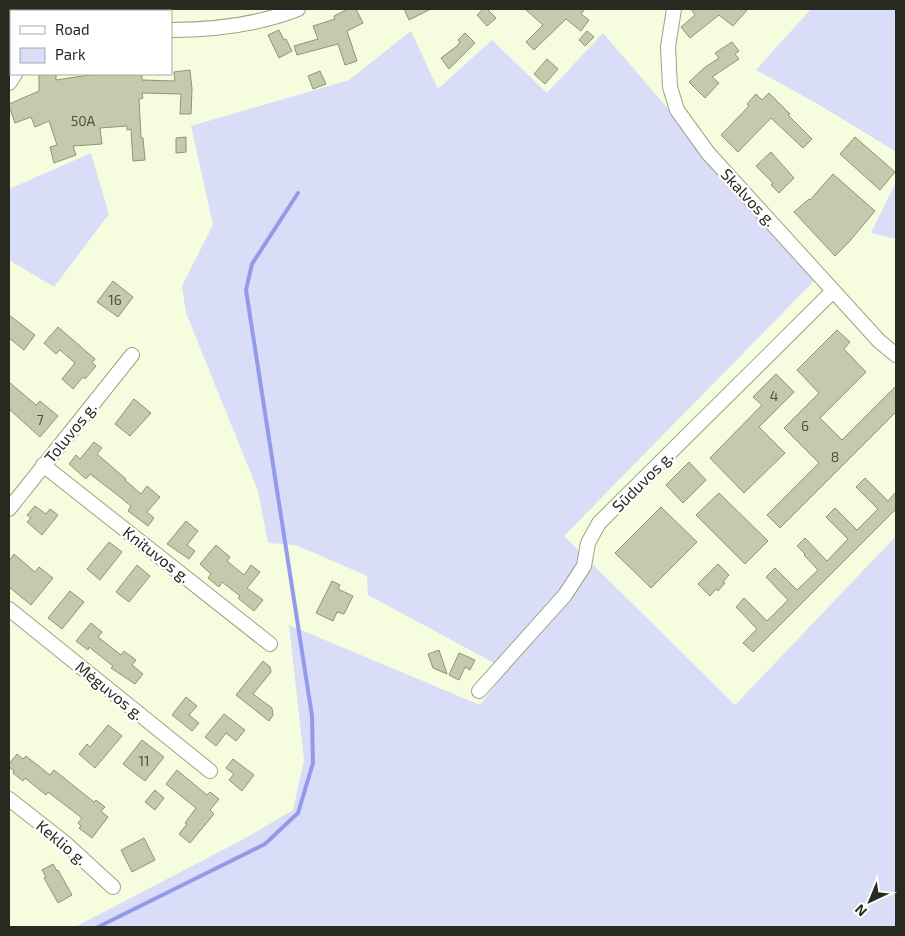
<svg xmlns="http://www.w3.org/2000/svg" width="905" height="936" font-family="'Exo 2',sans-serif">
  <style>
    .green { fill: #d9ddf8 }
    .lines { fill: none; stroke-linecap: round; stroke-linejoin: round }
    .stream { stroke: #949aeb; stroke-width: 4 }
    .building { fill: #c4cbac; stroke: #8e9478 }
    .minor-casing { stroke: #9da386; stroke-width: 16 }
    .path { stroke: #90947f; stroke-width: 2; stroke-dasharray: 4 4; stroke-linecap: butt }
    .minor { stroke: #fff; stroke-width: 14 }
    .labels { text-anchor: middle; dominant-baseline: central; stroke-width: 4.5; stroke-linejoin: round; paint-order: stroke }
    .number-label { font-size: 14px; fill: #4f5242 }
    .street-label { font-size: 16px; fill: #282a1f; stroke: #fff }
  </style>
  <rect width="100%" height="100%" fill="#f6fdde"/>
  <path class="green" d="M811 9H896V239L871 233 896 182 895 151 816 103 756 70Z
    M411 31 438 89 492 40 547 93 603 33 676 118 818 277 564 536 735 705 896 536V927H75L242 840 293 810 304 760 289 625 480 705 507 670 368 595 367 576 296 545 268 543 258 491 186 313 182 286 213 225 191 126 349 80Z
    M91 153 109 214 54 287 9 260V189Z"/>
  <g class="lines">
    <path class="stream" d="M98 927 265 844 298 813 313 763 312 716 246 290 252 264 298 193"/>
  </g>
  <path class="building" d="M348 9H356L363 23 347 31 357 61 345 65 338 44 297 55 294 46 318 39 313 26 335 19 334 16Z
    M404 9H431L409 20Z
    M483 9H487L496 18 487 26 477 15Z
    M525 9H585L581 14 589 20 581 31 566 19 534 50 526 42 543 25Z
    M691 9H748L733 26 719 15 690 38 681 27 695 15Z
    M279 30 284 40 286 39 292 51 279 58 268 35Z
    M587 31 594 37 585 46 579 40Z
    M465 33 475 43 449 69 441 58 457 46 460 42 458 40Z
    M732 42 739 51 735 54 739 59 712 77 719 83 705 98 689 82 704 68 719 58 715 53Z
    M547 59 558 69 545 84 534 74Z
    M190 70 192 89 191 114H180L181 94 142 93 143 98 139 99 141 138H143L145 160 133 161 131 129 127 130V126L100 128 102 144 73 146 76 155 54 163 50 147 57 145 49 121 35 127 31 117 15 123 9 106V104L39 91V74H56V80L96 74H142V80L175 81 174 72Z
    M320 71 326 84 313 89 308 76Z
    M769 93 790 114 788 115 812 139 803 148 771 118 738 152 721 135 749 106 747 104 756 94 762 100Z
    M186 137V152L176 153V138Z
    M855 137 895 172 880 190 840 154Z
    M771 152 794 178 779 193 771 185 773 183 756 166Z
    M833 174 875 211 849 242 835 256 794 212 809 199 810 200Z
    M113 281 133 297 118 317 97 302Z
    M9 315 35 335 24 350 9 338Z
    M58 327 95 359 92 363 96 366 85 379 83 377 73 389 62 379 75 363 60 350 56 354 44 343Z
    M837 330 850 342 844 349 866 372 820 418 842 440 896 386V412L780 528 767 515 819 463 784 428 819 393 797 370Z
    M776 374 794 392 759 427 785 453 744 493 710 458 762 405 753 397Z
    M9 382 36 405 40 401 58 416 40 437 9 409Z
    M134 399 151 413 130 436 115 424Z
    M94 442 102 448 97 454 126 479 125 480 141 494 147 486 160 497 147 512 154 518 148 526 128 511 131 506 115 493 90 474 86 479 69 464 76 455 80 459Z
    M689 462 706 480 683 503 666 485Z
    M865 478 888 501 896 492V509L753 652 743 643 757 629 736 607 744 598 767 621 788 600 766 577 775 568 797 590 818 570 804 555 805 554 797 546 805 538 827 561 848 539 826 517 835 508 857 530 878 509 856 487Z
    M719 493 768 541 745 564 696 515Z
    M35 506 46 514 50 509 58 515 42 535 27 522 31 518 27 515Z
    M661 507 697 542 651 588 615 553Z
    M186 521 198 531 187 545 195 551 189 559 167 544Z
    M109 542 122 552 100 580 87 569Z
    M216 545 230 557 227 561 244 575 251 565 260 572 247 588 263 600 254 611 238 598 240 596 222 582 219 587 208 578 211 574 200 564Z
    M14 554 35 572 39 567 53 578 31 605 9 587V561Z
    M718 564 729 575 723 582 725 583 718 591 716 589 710 596 698 584Z
    M137 565 150 576 129 602 116 592Z
    M332 581 340 585 338 589 353 596 344 614 337 612 333 621 316 613Z
    M70 591 84 602 62 629 48 618Z
    M91 623 102 632 98 637 121 655 124 651 136 660 132 665 143 674 135 684 111 668 113 666 89 647 88 650 76 641Z
    M439 650 447 674 433 668 428 654Z
    M459 653 475 660 470 670 465 667 459 680 449 675Z
    M263 661 270 667 271 672 253 694 272 708 273 715 269 721 236 695Z
    M186 697 197 706 189 715 199 723 192 731 172 715Z
    M224 714 245 730 236 741 226 733 216 746 205 737Z
    M108 725 122 736 95 768 79 754 87 744 90 747Z
    M142 740 164 757 145 781 123 764Z
    M17 754 23 759 26 756 50 775 54 770 94 802 96 800 105 807 101 811 108 817 92 838 79 828 81 826 78 823 82 818 48 792 46 795 25 778 23 781 13 773 14 771 9 767V764Z
    M233 759 254 775 242 791 229 780 234 774 226 768Z
    M177 770 207 795 210 792 219 799 210 810 214 814 190 843 179 834 187 824 185 823 196 808 166 784Z
    M155 790 164 798 155 810 145 802Z
    M144 838 155 860 132 872 121 850Z
    M53 864 57 871 58 870 72 895 58 903 44 878 46 877 42 870Z"/>
  <g class="lines">
    <g class="minor-casing">
      <path id="minor" d="M674 9 668 47 670 87 677 110 708 153 879 341 896 355
        M171 30C215 30 257 25 298 9
        M9 51 11 50
        M9 83 15 74
        M43 465 270 644
        M9 509 132 355
        M9 609 210 771
        M479 691 565 595 584 566 588 543 599 523 833 291
        M9 799 64 842 113 887"/>
    </g>
    <path class="path" d="M161 9 162 11"/>
    <use href="#minor" class="minor"/>
  </g>
  <g class="labels">
    <g class="number-label">
      <text x="83" y="120">50A</text>
      <text x="115" y="299">16</text>
      <text x="774" y="395">4</text>
      <text x="40" y="419">7</text>
      <text x="805" y="425">6</text>
      <text x="835" y="456">8</text>
      <text x="144" y="760">11</text>
    </g>
    <g class="street-label">
      <text transform="translate(749 197) rotate(47)">Skalvos g.</text>
      <text transform="translate(70 432) rotate(-51)">Toluvos g.</text>
      <text transform="translate(642 481) rotate(-45)">Sūduvos g.</text>
      <text transform="translate(157 554) rotate(38)">Knituvos g.</text>
      <text transform="translate(110 690) rotate(39)">Mėguvos g.</text>
      <text transform="translate(62 842) rotate(40)">Keklio g.</text>
    </g>
  </g>
  <rect width="905" height="936" fill="none" stroke="#282a1f" stroke-width="20"/>
  <rect x="10" y="10" width="162" height="65" fill="#ffffff" stroke="#a9aaa5"/>
  <rect x="20" y="26" width="25" height="8" fill="#ffffff" stroke="#a9aaa5"/>
  <text x="55" y="35" font-size="15" fill="#282a1f">Road</text>
  <rect x="20" y="48" width="25" height="15" fill="#d9ddf8" stroke="#a9aaa5"/>
  <text x="55" y="60" font-size="15" fill="#282a1f">Park</text>
  <g transform="translate(870 901) rotate(224)" stroke="#ffffff" stroke-width="4" paint-order="stroke">
  <path d="M0-4L9 19L0 12L-9 19Z" fill="#282a1f"/>
  <text y="-8" font-size="14" font-weight="bold" text-anchor="middle" fill="#282a1f">N</text>
  </g>
</svg>
